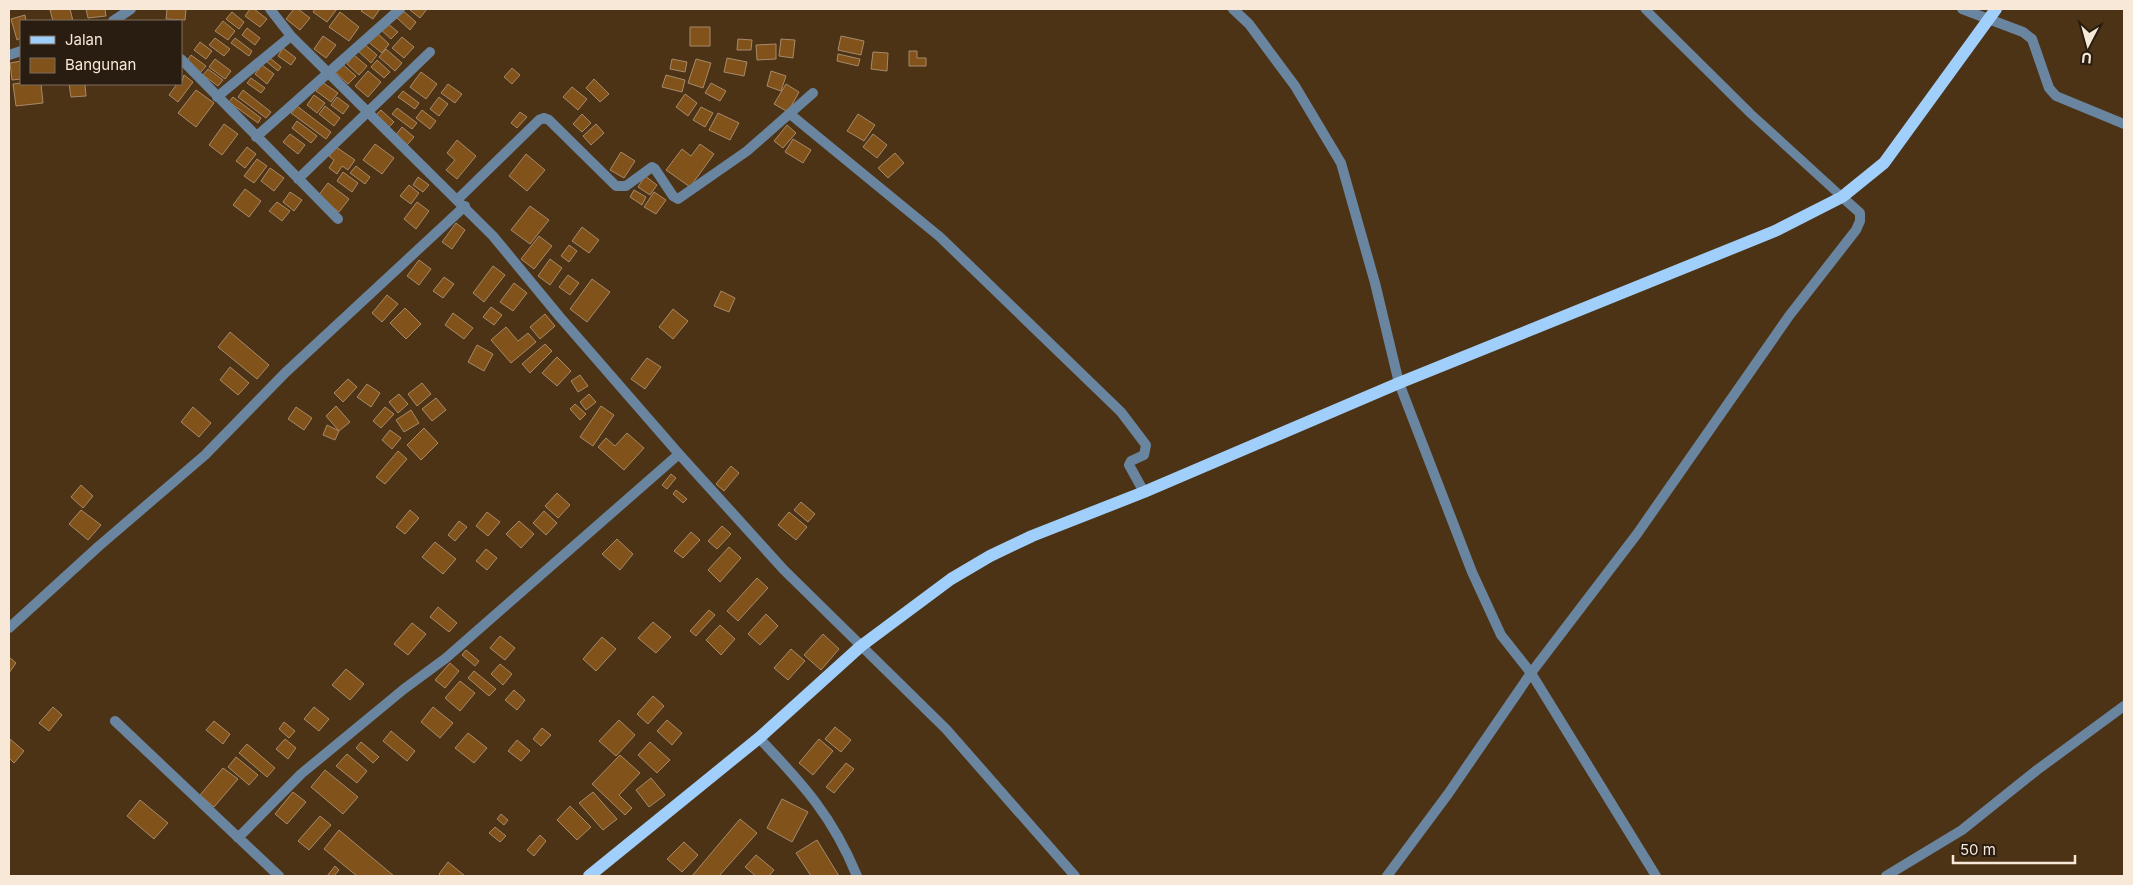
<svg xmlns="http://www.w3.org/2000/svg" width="2133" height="885" font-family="Inter,sans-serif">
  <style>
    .building { fill: #81531b; stroke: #a7896a }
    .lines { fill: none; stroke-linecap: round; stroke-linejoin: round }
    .lane { stroke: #6985a0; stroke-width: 9 }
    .street { stroke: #6985a0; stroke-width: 10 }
    .primary { stroke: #a1cffb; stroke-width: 12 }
  </style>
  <rect width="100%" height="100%" fill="#4c3316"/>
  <path class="building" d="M56 9H70L73 21H53L50 10Z
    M86 9H105L106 16 88 18Z
    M167 9H186L185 20 166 19Z
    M250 9H254L267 19 260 27 245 16Z
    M294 9H298L310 18 300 30 286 19Z
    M315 9H337L327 22 313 12Z
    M363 9H380L373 19 361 11Z
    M412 9H427L420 18 410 10Z
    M402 10 416 22 410 30 396 17Z
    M232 12 244 22 239 29 226 19Z
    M340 12 359 27 349 41 329 27Z
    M25 15 26 21H21V38L17 40 11 19Z
    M223 21 235 31 228 40 215 31Z
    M386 22 398 32 391 39 380 29Z
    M690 27H710V46H690Z
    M247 28 260 38 255 45 242 35Z
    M376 32 389 44 382 53 367 41Z
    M323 36 336 45 326 58 314 49Z
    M841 36 864 41 861 55 838 50Z
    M402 37 414 47 404 58 392 48Z
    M215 38 230 49 224 56 209 45Z
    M235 38 252 51 249 56 231 43Z
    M738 39 752 40 751 50H737Z
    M781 39 795 40 793 58 779 56Z
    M200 42 212 51 206 59 194 50Z
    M363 43 377 55 371 63 357 50Z
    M776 44V59L757 60 756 45Z
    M283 48 296 58 291 65 278 56Z
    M386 49 402 63 395 71 379 57Z
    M909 51H917V58H926V66H909Z
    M873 52 888 53 887 71 871 69Z
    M838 54 860 59 858 66 837 61Z
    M191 55 206 66 200 73 186 62Z
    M354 55 367 66 359 75 347 64Z
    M270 58 281 67 278 71 267 62Z
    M727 58 747 62 744 76 724 72Z
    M215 59 231 71 225 79 209 67Z
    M672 59 687 62 685 72 670 69Z
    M696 59 711 63 703 88 688 83Z
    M377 60 390 72 384 78 371 67Z
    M21 61V79L12 80 10 63Z
    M341 63 356 76 348 84 334 71Z
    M262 65 274 74 267 84 255 74Z
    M512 68 520 75 512 84 504 77Z
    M208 69 223 80 218 86 203 75Z
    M368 71 381 82 368 97 355 86Z
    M771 71 786 76 781 91 767 86Z
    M421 72 437 84 426 99 410 87Z
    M184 75 193 82 178 102 169 95 177 84H181Z
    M666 75 685 80 682 92 662 87Z
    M251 78 265 88 261 93 247 83Z
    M594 79 609 94 600 102 586 88Z
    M322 82 338 93 331 102 316 91Z
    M21 83 41 84 43 103 16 106 13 84Z
    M711 83 726 91 720 101 705 93Z
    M69 84H85L86 96 71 97Z
    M448 84 462 94 455 103 441 93Z
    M786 84 799 92 788 112 774 104Z
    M572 87 587 99 578 110 563 97Z
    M196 90 214 103 196 127 178 113Z
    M243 90 271 112 266 118 238 97Z
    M403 91 419 103 415 109 398 97Z
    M685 94 697 103 688 116 676 107Z
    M314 95 325 103 317 113 307 105Z
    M233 97 261 118 258 123 229 102Z
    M337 97 349 106 343 114 331 105Z
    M439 97 448 104 439 116 430 109Z
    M297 106 331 132 326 139 291 113Z
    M325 106 340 118 334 126 319 114Z
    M701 107 713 113 705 127 693 120Z
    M397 108 417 123 412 129 392 114Z
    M381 110 394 122 388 128 375 116Z
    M422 110 436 121 430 129 416 118Z
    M520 112 527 117 517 128 511 123Z
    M718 113 739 123 730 140 709 130Z
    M582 114 591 123 582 132 573 124Z
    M858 114 875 125 864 141 847 131Z
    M297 121 317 136 311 143 292 128Z
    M224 124 238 134 222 155 209 145Z
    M596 124 604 133 591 145 583 136Z
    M787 125 796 133 783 148 774 141Z
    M402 127 414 137 407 145 395 136Z
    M290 134 305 145 298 154 283 142Z
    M873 134 887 145 877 158 863 147Z
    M793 139 811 150 803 163 785 152Z
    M457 140 476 156 457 179 446 170 455 160 447 153Z
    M375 144 394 158 382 174 363 160Z
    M700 144 714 154 690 187 666 170 682 149 691 156Z
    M247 147 256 154 245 168 236 161Z
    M336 147 355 160 348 170 342 166 337 174 329 168 334 160 329 156Z
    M621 152 635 161 624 178 610 170Z
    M895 153 904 163 888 178 878 168Z
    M526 154 545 170 527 191 509 176Z
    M257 159 267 166 254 183 244 176Z
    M356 166 370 177 365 184 350 173Z
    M270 168 284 178 274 191 261 181Z
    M343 172 358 183 352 192 337 181Z
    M645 176 657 185 650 195 638 187Z
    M418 177 429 185 423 192 413 185Z
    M328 183 349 199 339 212 318 196Z
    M409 185 419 193 411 204 400 196Z
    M245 189 261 201 249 217 233 205Z
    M634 190 646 197 642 205 630 197Z
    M290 192 302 200 294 211 283 202Z
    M654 192 666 200 656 214 644 207Z
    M277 202 290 211 282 221 269 211Z
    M417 202 429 211 416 229 404 219Z
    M530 206 549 220 530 244 511 230Z
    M456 223 465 230 452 249 442 242Z
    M582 227 599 240 589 253 572 241Z
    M539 236 552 246 534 269 521 259Z
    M569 245 577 251 569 262 561 256Z
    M550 259 562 268 550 285 538 276Z
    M419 260 431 269 419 285 407 276Z
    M493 266 505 275 484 302 473 293Z
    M568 275 579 283 570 295 559 287Z
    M444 277 454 284 443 298 433 291Z
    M592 279 610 292 587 322 570 309Z
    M514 283 527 293 513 311 500 302Z
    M721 291 735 298 729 312 714 306Z
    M387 295 398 304 382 322 372 313Z
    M491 307 502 315 494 325 483 317Z
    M405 308 421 324 406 339 390 323Z
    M673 309 688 321 673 339 659 327Z
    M453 313 473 328 464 339 445 325Z
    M545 314 555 326 540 339 530 327Z
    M506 327 518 341 528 333 536 342 511 363 491 340Z
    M230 332 269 365 257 379 218 347Z
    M545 344 552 351 530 373 522 364Z
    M477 345 493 354 484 371 468 362Z
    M557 357 571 371 557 386 542 373Z
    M647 358 661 367 645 389 631 379Z
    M230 367 249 383 238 395 220 380Z
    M580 375 588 386 578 392 571 381Z
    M348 379 357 387 343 402 334 393Z
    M422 383 431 394 417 406 408 394Z
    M367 384 380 393 371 407 357 397Z
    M399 394 408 404 398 413 389 402Z
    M589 394 596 402 586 410 580 402Z
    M436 398 446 410 432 421 422 409Z
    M575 404 586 414 580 420 570 409Z
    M336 406 350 422 339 431 326 416Z
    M601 406 614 415 593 446 580 437Z
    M193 407 211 423 199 437 181 422Z
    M296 407 312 418 304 430 288 419Z
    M385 407 394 414 381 428 373 421Z
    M411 410 419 423 404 432 396 420Z
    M327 425 339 431 335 440 323 435Z
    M424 428 438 443 421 460 407 445Z
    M390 430 401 438 392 449 382 440Z
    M627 433 644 448 624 470 598 447 606 438 615 446Z
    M398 451 407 459 385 484 376 477Z
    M731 466 739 473 724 491 716 484Z
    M671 474 676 478 667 489 662 485Z
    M81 485 93 496 83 508 71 497Z
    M676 490 687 499 683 503 673 494Z
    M557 493 570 505 558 518 545 506Z
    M801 502 815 514 808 522 794 510Z
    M81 510 101 525 88 540 69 524Z
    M410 510 419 518 405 534 396 527Z
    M544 511 557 523 546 535 533 523Z
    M487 512 500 522 488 536 476 526Z
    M789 512 807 527 796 540 778 525Z
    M459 521 467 527 455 541 448 535Z
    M519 521 534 534 521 548 506 534Z
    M722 526 731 534 717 549 708 541Z
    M691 532 700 540 683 558 674 551Z
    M617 539 633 554 620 570 602 554Z
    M435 542 456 559 443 574 422 557Z
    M729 547 741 558 720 582 708 570Z
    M486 549 497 558 487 570 476 561Z
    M757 578 768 588 738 621 727 611Z
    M438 607 457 623 449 632 430 617Z
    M709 610 715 615 696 636 690 631Z
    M766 614 778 626 760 645 748 634Z
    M653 622 671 637 656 653 638 638Z
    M412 623 426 634 408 655 394 644Z
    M720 625 735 639 721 655 706 640Z
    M823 634 839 649 821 670 804 655Z
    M500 636 515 648 505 660 490 648Z
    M602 637 616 649 596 671 583 659Z
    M791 649 805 661 788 680 774 668Z
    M466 650 479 661 475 666 462 655Z
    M9 657 16 663 9 673Z
    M450 663 459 671 445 688 435 680Z
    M500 664 512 674 503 685 491 674Z
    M346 669 364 684 350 700 332 685Z
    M474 671 496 689 489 696 468 678Z
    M460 681 475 693 460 711 445 698Z
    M514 690 525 700 517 710 505 700Z
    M653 696 664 706 648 724 637 714Z
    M53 707 62 715 49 731 39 723Z
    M314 707 329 719 319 731 304 719Z
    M433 707 453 723 440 738 421 722Z
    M619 720 635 735 616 756 599 741Z
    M667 720 682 733 672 745 657 731Z
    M214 721 230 734 223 744 206 730Z
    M284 722 295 731 289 738 279 729Z
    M835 727 851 740 841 752 825 739Z
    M542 728 551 735 541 746 533 739Z
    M391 731 415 751 407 761 383 741Z
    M468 733 487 748 474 763 455 748Z
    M10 739 24 751 14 763 9 758Z
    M285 739 296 748 288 759 276 749Z
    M819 739 833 751 813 775 799 763Z
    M517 740 530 751 521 761 508 751Z
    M361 742 379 757 373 763 356 748Z
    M650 742 670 760 657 773 638 755Z
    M247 744 275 768 267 777 239 753Z
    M347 754 367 771 357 783 336 766Z
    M620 755 640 773 619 795 632 808 625 815 592 784Z
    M236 757 258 775 249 785 228 767Z
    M846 763 854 769 834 793 826 787Z
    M223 768 238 779 214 807 200 795Z
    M325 770 358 797 343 814 311 787Z
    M651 778 665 795 649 807 636 790Z
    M293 792 306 802 287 824 275 814Z
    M593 792 617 819 603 830 579 803Z
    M782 799 808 812 792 842 767 828Z
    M140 800 168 823 154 839 127 816Z
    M570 806 591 827 577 840 557 820Z
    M501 814 508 820 504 825 497 819Z
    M320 816 331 825 309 850 298 841Z
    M740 819 757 833 719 876H692Z
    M495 827 506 836 500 842 489 833Z
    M339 830 394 876H357L324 849Z
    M540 835 546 841 534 856 527 850Z
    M817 840 839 876H811L796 853Z
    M684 842 698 855 682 872 667 859Z
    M756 855 774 870 769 876H756L745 867Z
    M448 862 465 876H441L439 874Z
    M335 866 339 870 334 876H327Z"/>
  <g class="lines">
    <path class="lane" d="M1645 9 1751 114 1842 197"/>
    <path class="street" d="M270 9 291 36 493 236 559 316 679 454 784 570 946 729 1075 876
      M1233 9 1249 24 1295 86 1341 163 1375 283 1399 383 1472 572 1501 635 1531 673 1656 876
      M1962 9 2023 32 2032 39 2049 88 2056 96 2124 124
      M113 21 131 9
      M9 55 21 51
      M181 59 338 219
      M217 97 291 36
      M790 114 940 237 1121 412 1146 445 1144 455 1131 461 1129 465 1144 492
      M256 137 400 9
      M298 179 430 52
      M458 199 539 120 544 118 549 120 616 186H626L652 167 655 169 673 196 678 199 747 151 813 93
      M9 628 99 546 205 455 285 373 465 206
      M115 721 279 876
      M759 738C803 784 833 817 857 876
      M238 838 301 774 404 689 446 658 679 454
      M1387 876 1448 794 1531 673 1637 534 1789 316 1856 230 1860 221V213L1842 197
      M1886 876 1962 830 2037 770 2124 706"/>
    <path class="primary" d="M589 876 759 738 861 646 951 579 990 556 1032 536 1144 492 1399 383 1775 231 1842 197 1884 163 1996 9"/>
  </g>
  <rect width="2133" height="885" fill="none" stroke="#f8e8d7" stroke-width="20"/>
  <rect x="20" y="20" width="162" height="65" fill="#291d11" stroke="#7c6e60"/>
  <rect x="30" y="36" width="25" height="8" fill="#a1cffb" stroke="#7c6e60"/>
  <text x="65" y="45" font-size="15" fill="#f8e8d7">Jalan</text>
  <rect x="30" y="58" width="25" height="15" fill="#81531b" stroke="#7c6e60"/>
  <text x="65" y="70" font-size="15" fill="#f8e8d7">Bangunan</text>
  <g transform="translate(2088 45) rotate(186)" stroke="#291d11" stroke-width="4" paint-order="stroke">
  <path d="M0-4L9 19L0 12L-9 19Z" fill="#f8e8d7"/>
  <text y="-8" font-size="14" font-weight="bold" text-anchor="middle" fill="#f8e8d7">U</text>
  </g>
  <path d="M1953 855v8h122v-8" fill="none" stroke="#f8e8d7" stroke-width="2.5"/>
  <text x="1960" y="855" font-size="15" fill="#f8e8d7" stroke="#291d11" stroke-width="4" paint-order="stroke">50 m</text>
</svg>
